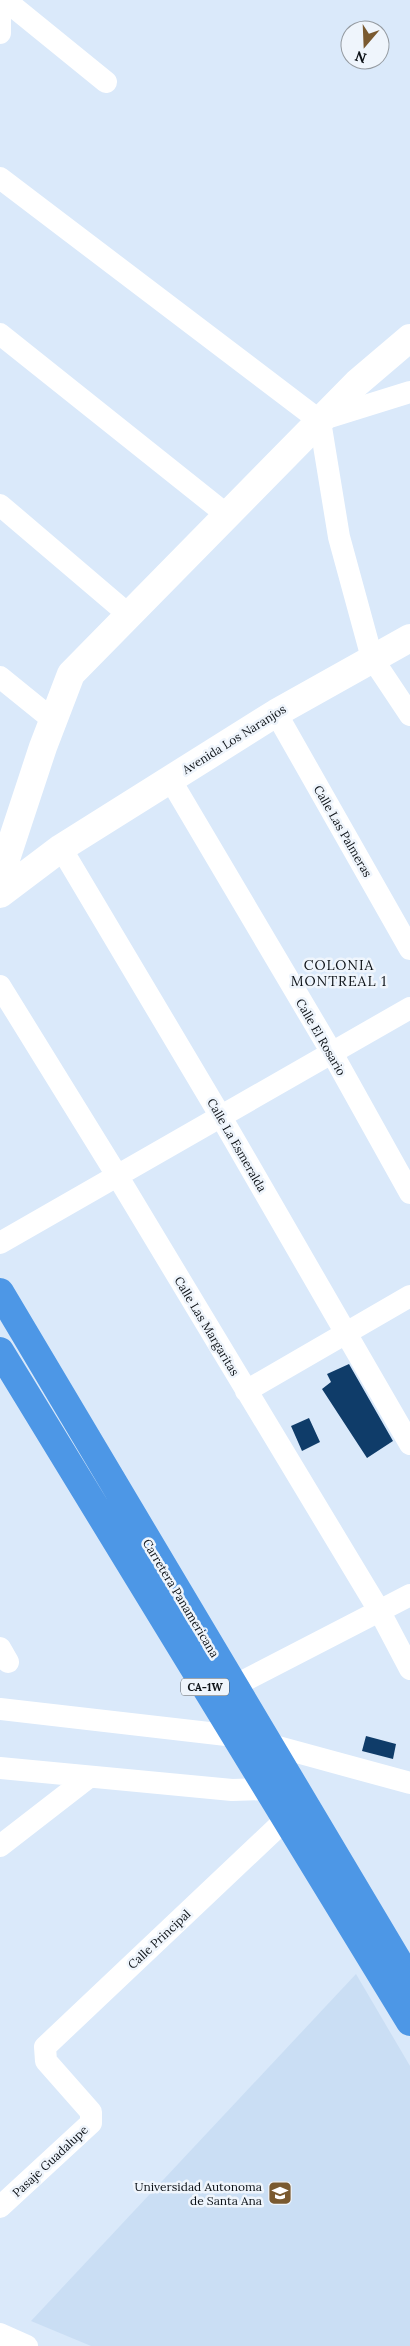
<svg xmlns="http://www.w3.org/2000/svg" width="410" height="2346" font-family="Lora,serif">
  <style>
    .built { fill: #cadef4 }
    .building { fill: #0f3c69 }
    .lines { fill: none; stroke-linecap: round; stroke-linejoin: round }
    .street { stroke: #fff; stroke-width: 22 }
    .secondary { stroke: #fff; stroke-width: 28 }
    .highway { stroke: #4d97e6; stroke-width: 28 }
    .labels { text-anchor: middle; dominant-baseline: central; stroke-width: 5; stroke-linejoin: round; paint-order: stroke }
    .shield { fill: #eff5fc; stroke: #50555b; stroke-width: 1 }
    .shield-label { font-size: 11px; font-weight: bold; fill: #0c1116 }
    .street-label { font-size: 12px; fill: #0c1116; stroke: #eff5fc }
    .poi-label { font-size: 12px; fill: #0c1116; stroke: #eff5fc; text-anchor: end }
    .neighbourhood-label { font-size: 14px; letter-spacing: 1px; fill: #0c1116; stroke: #eff5fc }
  </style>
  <rect width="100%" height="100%" fill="#dae9fa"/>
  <path class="built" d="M356 1974 410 2066V2346H91L31 2321Z"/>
  <path class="building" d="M349 1364 393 1441 367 1458 322 1389 331 1382 327 1374Z
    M309 1418 320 1442 302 1451 291 1426Z
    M366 1736 396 1744 393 1759 362 1751Z"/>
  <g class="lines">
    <path class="street" d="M5 0 106 82
      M0 10V33
      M0 178 320 421 339 537 372 658 410 715
      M0 334 227 515
      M320 420 410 392
      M0 505 129 615
      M0 677 53 720
      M276 713 410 949
      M170 779 332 1053 410 1193
      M61 848 221 1117 410 1444
      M0 986 118 1177 380 1612 410 1669
      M0 1243 410 1008
      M246 1391 410 1296
      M0 1648 8 1662
      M234 1686 410 1595
      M0 1709 235 1736
      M271 1745 410 1783
      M0 1768 232 1790 267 1789
      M0 1846 89 1777
      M0 2207 91 2123V2112L46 2061 45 2047 285 1820
      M0 2334 27 2346"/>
    <path class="secondary" d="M4 865 43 747 71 674 357 383 410 338
      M0 894 61 848 276 713 410 638"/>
    <path class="highway" d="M0 1292 410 1981
      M0 1351 410 2022"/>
  </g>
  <defs>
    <g id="university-square" transform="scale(1.25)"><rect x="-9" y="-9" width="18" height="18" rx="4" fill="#7a5a30" stroke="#eff5fc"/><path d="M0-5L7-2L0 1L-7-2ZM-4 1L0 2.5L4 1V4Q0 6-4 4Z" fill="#fff"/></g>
  </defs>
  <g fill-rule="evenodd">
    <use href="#university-square" x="280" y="2193"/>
  </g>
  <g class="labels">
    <rect class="shield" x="181" y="1678.5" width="48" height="17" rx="4"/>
    <g class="shield-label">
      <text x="205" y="1687">CA-1W</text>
    </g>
    <g class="street-label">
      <text transform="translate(234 739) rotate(-32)">Avenida Los Naranjos</text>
      <text transform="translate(343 831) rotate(60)">Calle Las Palmeras</text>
      <text transform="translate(321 1037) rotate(60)">Calle El Rosario</text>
      <text transform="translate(237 1145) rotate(60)">Calle La Esmeralda</text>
      <text transform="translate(207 1326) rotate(59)">Calle Las Margaritas</text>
      <text transform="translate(181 1598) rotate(59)">Carretera Panamericana</text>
      <text transform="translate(159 1939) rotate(-43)">Calle Principal</text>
      <text transform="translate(50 2161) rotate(-43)">Pasaje Guadalupe</text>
    </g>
    <g class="poi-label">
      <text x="262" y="2186">Universidad Autonoma<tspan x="262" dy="14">de Santa Ana</tspan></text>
    </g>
    <g class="neighbourhood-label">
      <text x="339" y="965">COLONIA<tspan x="339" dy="16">MONTREAL 1</tspan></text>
    </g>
  </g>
  <g transform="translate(365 45) rotate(199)"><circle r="24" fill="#eff5fc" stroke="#949aa0"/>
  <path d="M0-4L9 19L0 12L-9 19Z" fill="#7a5a30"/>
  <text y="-8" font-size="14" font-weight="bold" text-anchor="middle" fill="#0c1116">N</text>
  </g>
</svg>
